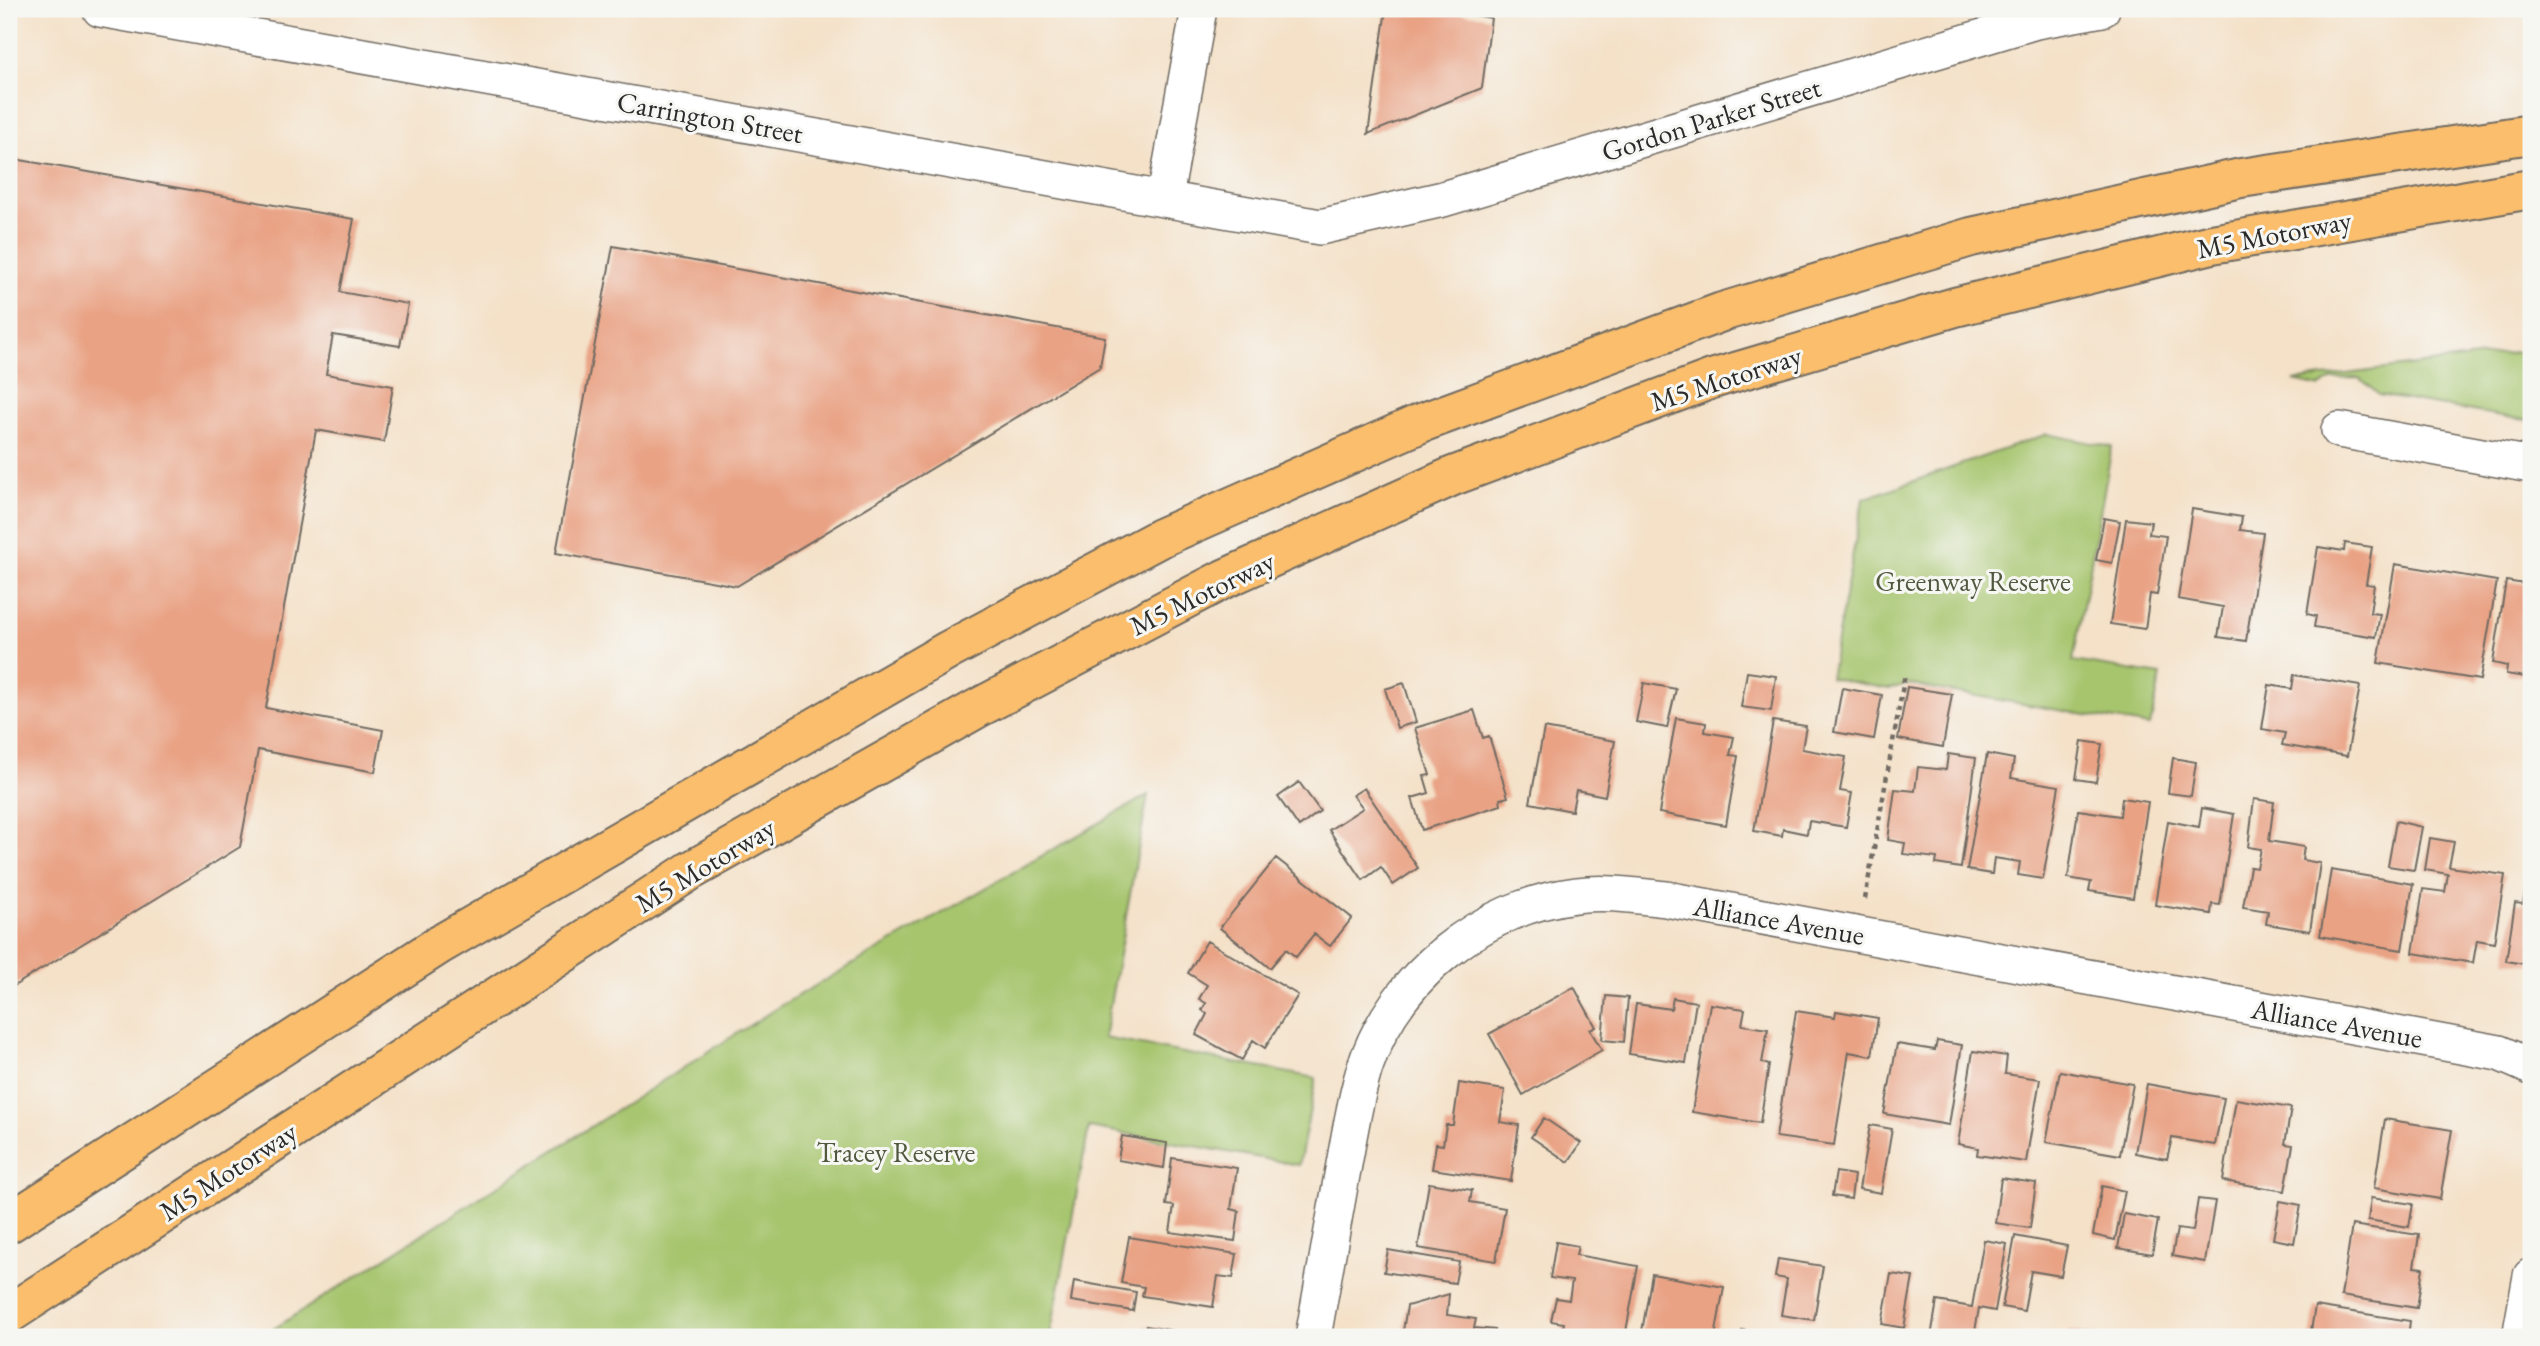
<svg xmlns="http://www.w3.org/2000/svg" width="2540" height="1346" font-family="'EB Garamond',serif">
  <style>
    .green { fill: #a6c56d; stroke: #68784c; stroke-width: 2 }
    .building { fill: #e9a284 }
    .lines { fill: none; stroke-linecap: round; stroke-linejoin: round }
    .minor-casing { stroke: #716b62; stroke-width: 38 }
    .motorway-casing { stroke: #716b62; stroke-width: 42 }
    .path { stroke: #716b62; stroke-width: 4.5; stroke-dasharray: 5 5; stroke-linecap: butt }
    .minor { stroke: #fff; stroke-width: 35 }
    .motorway { stroke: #fabe6d; stroke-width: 38 }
    .labels { text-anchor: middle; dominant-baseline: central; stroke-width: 6; stroke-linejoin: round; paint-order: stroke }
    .street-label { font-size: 28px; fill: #2b2b2b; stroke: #f6f6f2 }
    .park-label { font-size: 28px; fill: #50593f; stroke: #f6f6f2 }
  </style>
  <rect width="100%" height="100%" fill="#f6f6f2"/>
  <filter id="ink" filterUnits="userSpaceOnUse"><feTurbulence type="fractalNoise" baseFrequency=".0143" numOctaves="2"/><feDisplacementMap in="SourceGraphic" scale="14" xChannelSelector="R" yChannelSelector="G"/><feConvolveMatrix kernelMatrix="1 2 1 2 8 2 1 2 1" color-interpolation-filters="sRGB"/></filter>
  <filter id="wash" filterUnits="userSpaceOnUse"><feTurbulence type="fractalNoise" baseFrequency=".00686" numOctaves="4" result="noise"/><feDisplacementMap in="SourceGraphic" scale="28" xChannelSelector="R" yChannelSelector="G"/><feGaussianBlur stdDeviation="1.57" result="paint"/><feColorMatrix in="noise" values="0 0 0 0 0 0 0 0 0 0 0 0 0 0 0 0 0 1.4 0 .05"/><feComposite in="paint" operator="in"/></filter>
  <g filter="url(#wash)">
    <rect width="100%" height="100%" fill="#f4e1c8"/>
    <path class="green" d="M2531 350V421L2379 395 2360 378 2333 379 2320 387 2293 381Z
      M2047 434 2112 447 2073 661 2161 675 2150 726 1907 684 1889 689 1830 678 1863 499Z
      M1148 795 1104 1038 1316 1078 1299 1165 1089 1127 1050 1337H261L780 1006Z"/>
    <g id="blocks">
      <path class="building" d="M1386 9H1441L1491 18 1482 88 1368 134Z
        M9 158 354 219 340 292 408 304 400 346 333 335 326 374 393 386 384 442 316 430 266 708 383 730 375 772 258 750 240 847 9 989Z
        M613 246 1105 337 1100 367 737 586 556 553Z
        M2192 509 2242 517 2240 530 2263 533 2246 641 2218 637 2223 607 2178 599Z
        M2104 518 2120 521 2112 563 2096 560Z
        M2126 519 2151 522 2149 534 2166 536 2157 595 2150 594 2145 629 2110 624Z
        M2345 543 2372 547 2366 584 2374 585 2370 613 2380 614 2376 637 2314 627 2316 616 2307 614 2318 547 2344 551Z
        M2395 564 2497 581 2480 680 2378 663Z
        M2506 581 2531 585V678L2506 674 2507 666 2493 663Z
        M1747 672 1776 676 1771 711 1741 707Z
        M2294 675 2360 686 2347 756 2282 745 2285 733 2262 729 2269 685 2292 689Z
        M1404 683 1416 722 1397 728 1385 689Z
        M1644 683 1676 689 1667 728 1636 722Z
        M1907 687 1952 694 1943 747 1898 739Z
        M1842 688 1882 695 1874 739 1834 732Z
        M1474 710 1483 738 1489 736 1508 797 1500 799 1501 805 1422 830 1412 798 1429 793 1424 776 1430 775 1415 728Z
        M1676 718 1706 723 1705 732 1734 737 1730 755 1738 756 1726 825 1659 813Z
        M1773 721 1806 726 1802 749 1846 757 1840 791 1852 793 1846 827 1809 821 1807 834 1783 829 1782 836 1754 831Z
        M1544 728 1615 741 1605 796 1576 790 1572 811 1530 803Z
        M2082 741 2102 744 2096 782 2076 779Z
        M1948 754 1976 758 1961 868 1936 864 1937 858 1903 854 1905 843 1888 840 1895 789 1915 791 1918 767 1946 770Z
        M1987 754 2014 759 2011 778 2059 786 2043 879 2018 875 2020 862 1994 858 1992 874 1967 870Z
        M2173 758 2196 762 2191 796 2168 793Z
        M1299 782 1320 811 1299 827 1278 797Z
        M1364 788 1418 868 1393 885 1381 867 1363 880 1329 830 1363 808 1353 795Z
        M2122 798 2148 802 2133 898 2089 891 2091 882 2068 878 2078 810 2120 816Z
        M2254 799 2274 802 2269 841 2304 847 2302 860 2320 863 2310 931 2266 924 2268 911 2243 907 2250 867 2257 868 2261 849 2248 847Z
        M2202 808 2234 814 2220 905 2212 904 2211 914 2155 905 2168 821 2199 827Z
        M2396 821 2422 827 2414 870 2388 866Z
        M2430 838 2454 842 2449 867 2505 875 2494 943 2477 940 2473 963 2413 953 2423 889 2445 892 2448 874 2425 870Z
        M1276 858 1352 918 1330 946 1314 934 1296 957 1286 949 1270 968 1220 928Z
        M2331 870 2413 884 2402 950 2320 936Z
        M2526 884 2531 885V965L2506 961 2515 903 2523 904Z
        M1207 941 1298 995 1265 1048 1253 1040 1242 1060 1196 1035 1207 1014 1202 1010 1206 1003 1199 999 1207 985 1188 973Z
        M1574 987 1596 1027 1590 1030 1602 1050 1523 1095 1489 1034Z
        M1606 996 1628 998 1624 1042 1602 1040Z
        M1673 998 1696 1002 1686 1063 1629 1054 1636 1004 1671 1009Z
        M1710 1004 1745 1009 1742 1025 1768 1029 1762 1063 1769 1065 1760 1123 1692 1112Z
        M1796 1011 1835 1017 1836 1011 1878 1018 1872 1056 1849 1052 1834 1145 1776 1137Z
        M1937 1041 1962 1045 1949 1125 1884 1114 1897 1044 1935 1050Z
        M1973 1051 2007 1056 2005 1074 2040 1079 2026 1162 1977 1155 1978 1148 1958 1144Z
        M2060 1071 2133 1084 2120 1155 2046 1142Z
        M1459 1083 1505 1090 1500 1122 1519 1125 1511 1181 1432 1169 1436 1144 1443 1145 1446 1125H1453Z
        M2147 1084 2224 1098 2215 1145 2172 1138 2167 1159 2135 1153Z
        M2236 1099 2291 1108 2285 1144 2293 1145 2285 1191 2223 1181Z
        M1544 1118 1581 1143 1568 1162 1531 1137Z
        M2385 1119 2452 1130 2440 1199 2374 1188Z
        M1870 1125 1892 1129 1881 1193 1859 1189Z
        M1122 1136 1167 1143 1164 1168 1118 1160Z
        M1172 1158 1237 1168 1231 1209 1239 1211 1235 1241 1170 1232 1174 1206 1166 1205Z
        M1836 1172 1854 1175 1851 1199 1832 1196Z
        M2001 1178 2036 1183 2030 1228 1995 1223Z
        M1429 1183 1472 1190 1470 1202 1505 1208 1496 1261 1418 1248Z
        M2102 1186 2125 1191 2115 1240 2093 1235Z
        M2371 1198 2413 1204 2409 1227 2368 1220Z
        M2198 1199 2215 1201 2205 1262 2172 1256 2177 1229 2193 1231Z
        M2280 1201 2301 1205 2294 1243 2273 1239Z
        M2124 1214 2158 1220 2152 1254 2118 1248Z
        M2352 1225 2419 1235 2414 1267 2423 1268 2417 1308 2341 1296Z
        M2015 1236 2067 1246 2061 1276 2031 1271 2024 1311 2002 1307Z
        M1129 1237 1237 1254 1233 1278 1218 1276 1213 1307 1142 1296 1144 1287 1121 1283Z
        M1984 1240 2007 1244 1995 1311 1979 1308 1974 1337H1931L1937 1301 1972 1307Z
        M1556 1242 1578 1246 1576 1255 1638 1266 1625 1337H1561L1564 1323 1551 1321 1556 1298 1569 1300 1572 1281 1550 1278Z
        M1388 1250 1459 1262 1455 1283 1384 1272Z
        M1778 1259 1823 1266 1814 1320 1781 1315 1787 1279 1775 1277Z
        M1652 1274 1724 1287 1715 1337H1641Z
        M1891 1274 1913 1277 1904 1328 1882 1324Z
        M1074 1281 1136 1292 1133 1311 1071 1301Z
        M1449 1294 1447 1315 1476 1319 1474 1328 1495 1330 1494 1337H1402L1407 1306Z
        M2315 1306 2410 1321 2408 1337H2310Z
        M1146 1326 1204 1336V1337H1144Z
        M1742 1330 1777 1336V1337H1741Z
        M2070 1331 2098 1336V1337H2068Z"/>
    </g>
  </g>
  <g filter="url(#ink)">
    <use href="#blocks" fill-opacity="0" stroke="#716b62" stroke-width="2"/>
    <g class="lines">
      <g class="minor-casing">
        <path id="minor" d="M100 9 1320 227 1443 199 2036 21 2102 9
          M1165 197 1199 9
          M2339 430 2531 465
          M1313 1337C1323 1283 1332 1229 1342 1175 1349 1139 1354 1102 1365 1067 1395 976 1482 907 1576 895 1606 891 1637 896 1666 899L2499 1053 2531 1067
          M2520 1337 2531 1276"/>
      </g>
      <g class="motorway-casing">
        <path id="motorway" d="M9 1223 439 945 949 650 1160 538 1421 423 1722 312 1971 237 2241 178 2531 134
          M9 1314 690 871 978 708 1224 579 1453 476 1712 379 1955 307 2212 244 2531 189"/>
      </g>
      <path class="path" d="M1865 899 1905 674"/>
      <use href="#minor" class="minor"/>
      <use href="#motorway" class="motorway"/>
    </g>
  </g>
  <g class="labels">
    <g class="street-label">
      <text transform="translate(710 117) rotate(10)">Carrington Street</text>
      <text transform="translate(1711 119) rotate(-17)">Gordon Parker Street</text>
      <text transform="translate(2274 234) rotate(-11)">M5 Motorway</text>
      <text transform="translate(1726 378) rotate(-18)">M5 Motorway</text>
      <text transform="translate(1202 593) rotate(-26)">M5 Motorway</text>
      <text transform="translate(705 865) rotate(-31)">M5 Motorway</text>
      <text transform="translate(1779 920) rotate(10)">Alliance Avenue</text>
      <text transform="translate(2337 1023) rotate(10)">Alliance Avenue</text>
      <text transform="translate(228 1171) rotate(-33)">M5 Motorway</text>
    </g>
    <g class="park-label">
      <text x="1973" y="581">Greenway Reserve</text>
      <text x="896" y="1152">Tracey Reserve</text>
    </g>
  </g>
  <rect width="2540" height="1346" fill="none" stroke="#f6f6f2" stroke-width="35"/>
</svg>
